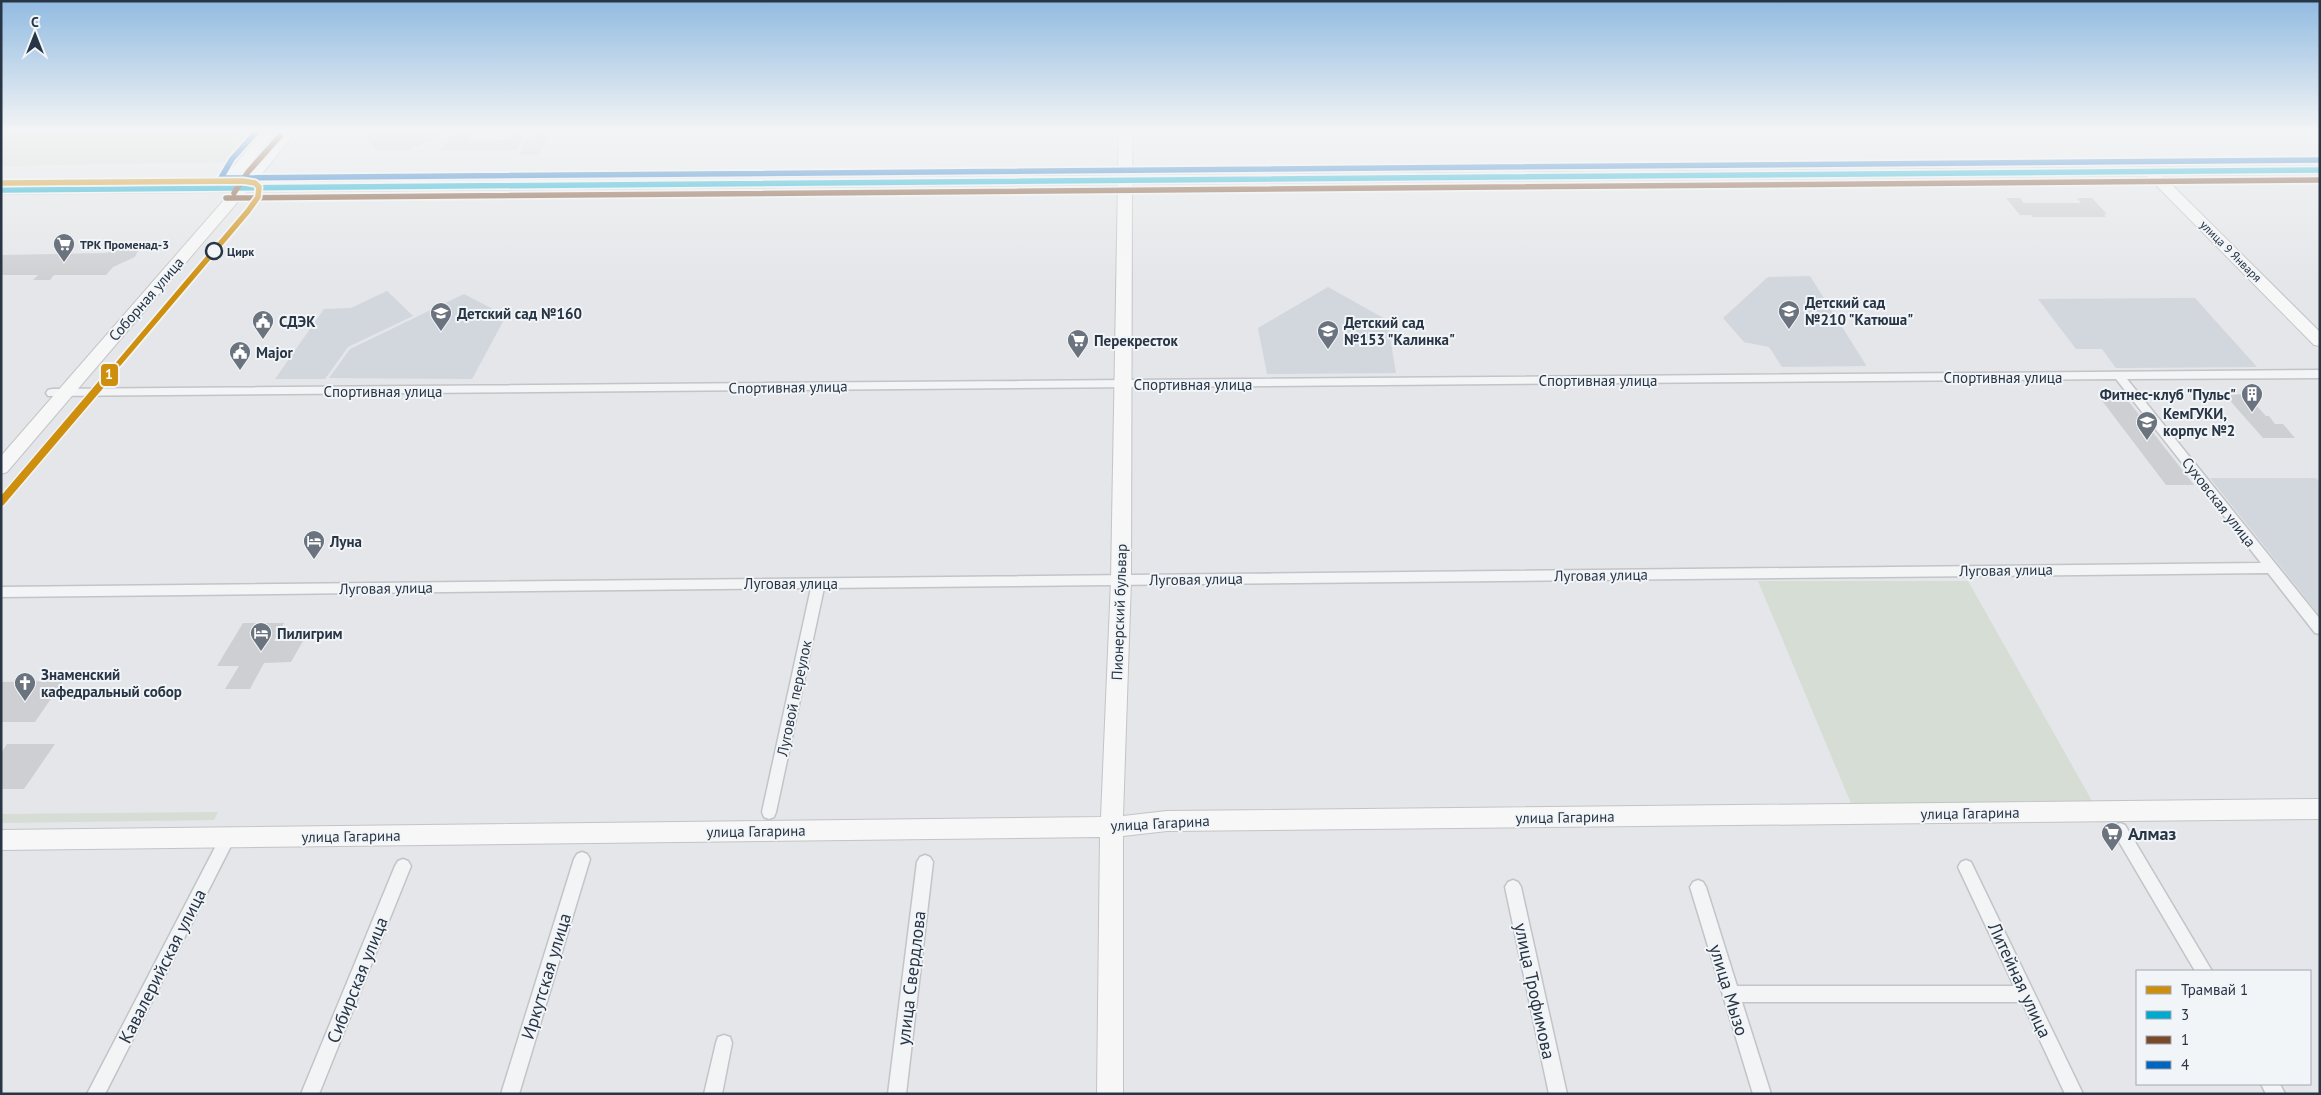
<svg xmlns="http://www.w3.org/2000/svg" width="2321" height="1095" font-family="'PT Sans',sans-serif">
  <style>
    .built { fill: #d2d6dd }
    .green { fill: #d5ddd4 }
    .building { fill: #cdcfd2 }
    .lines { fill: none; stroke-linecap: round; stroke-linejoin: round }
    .street-casing { stroke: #c2c4c7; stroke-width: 3 }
    .secondary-casing { stroke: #c2c4c7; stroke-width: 2 }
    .primary-casing { stroke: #c0c3c7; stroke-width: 2 }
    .street { fill: #f3f4f6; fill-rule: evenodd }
    .secondary { fill: #f7f7f7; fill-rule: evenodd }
    .primary { fill: #f7f7f7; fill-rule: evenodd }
    .bus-1-casing { stroke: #f2f5f8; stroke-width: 9 }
    .bus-2-casing { stroke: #f2f5f8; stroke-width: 9 }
    .bus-3-casing { stroke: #f2f5f8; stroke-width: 9 }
    .bus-1 { stroke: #00a9ce; stroke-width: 5.5 }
    .bus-2 { stroke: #7a4b2a; stroke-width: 5.5 }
    .bus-3 { stroke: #0065bd; stroke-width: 5.5 }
    .tram-1-far1-casing { stroke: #f2f5f8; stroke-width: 9 }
    .tram-1-casing { stroke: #f2f5f8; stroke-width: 11 }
    .tram-1-far1 { stroke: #ce8f0e; stroke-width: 5.5 }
    .tram-1 { stroke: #ce8f0e; stroke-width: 8 }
    .stop-dot { fill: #f2f5f8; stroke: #283545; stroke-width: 2.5 }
    .labels { text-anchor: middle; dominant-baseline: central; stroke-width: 4; stroke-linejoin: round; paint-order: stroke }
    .far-poi-label { font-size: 12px; font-weight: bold; fill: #283545; stroke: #f2f5f8; text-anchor: start }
    .far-stop-label { font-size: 12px; font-weight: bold; fill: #283545; stroke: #f2f5f8; text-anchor: start }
    .far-street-label { font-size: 12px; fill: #283545; stroke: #f2f5f8 }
    .street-label { font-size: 15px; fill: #283545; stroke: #f2f5f8 }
    .poi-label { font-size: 15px; font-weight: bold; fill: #283545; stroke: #f2f5f8; text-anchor: start }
    .near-poi-label { font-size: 18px; font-weight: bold; fill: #283545; stroke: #f2f5f8; text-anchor: start }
    .near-street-label { font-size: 18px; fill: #283545; stroke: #f2f5f8 }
    .line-badge { stroke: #f2f5f8; stroke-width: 2 }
    .badge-label { font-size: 14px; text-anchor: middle; font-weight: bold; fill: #fff }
  </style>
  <rect width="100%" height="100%" fill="#e4e6e9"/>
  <path class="built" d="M1810 276 1866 365V366L1782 367 1769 347 1744 342 1723 318 1768 277Z
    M1328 287 1387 320 1396 373 1267 374 1258 328Z
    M387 291 413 316 348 347 325 379H275L324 309 351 308Z
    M464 294 506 316 472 379 329 378 350 349Z
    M2195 298 2257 367 2116 368 2102 349H2076L2038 299Z
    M2210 478H2316L2320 482V616Z"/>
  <path class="green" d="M1 129H256L227 162 1 166Z
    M534 129H553L538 155H518Z
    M1058 129H1114V135H1057Z
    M1758 581H1968L2096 808H1853Z
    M218 812 214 820 1 823V814Z"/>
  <path class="building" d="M373 129H475L467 141 508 140 515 129H529L516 150H441L456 130 408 150H376L366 138Z
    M2006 198H2020L2024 203H2081L2077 198H2092L2107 214H2104L2106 217H2033L2031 215H2020Z
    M127 247 138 251 135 257 113 267 106 275H54L50 280H33L38 275H1V255L106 253Z
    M2246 394 2266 416H2269L2275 424H2283L2295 438H2263L2225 395Z
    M2100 398H2126L2194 485H2166Z
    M243 623H284L274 641H303L291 662 264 663 250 689H225L239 666H217Z
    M63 681 35 722H1V682Z
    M7 744H55L24 789H1V753Z"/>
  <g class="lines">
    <g class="street-casing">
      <path id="street" d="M2320 370V378L2127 379 2320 619V634L2315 633 2268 573 824 588 776 812 774 817 769 819 764 817 762 812 811 588 1 597V587L2261 563 2116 379 48 396 46 393 48 390 52 389Z
        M2120 823 2125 825 2212 971H2195L2115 835 2112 830 2115 825Z
        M228 830 233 832 236 837 233 842 105 1094H87L223 832Z
        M582 852 587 854 590 859 519 1094H501L574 859 577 854Z
        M925 855 930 857 933 862 906 1094H888L917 862 920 857Z
        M403 859 408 861 411 866 319 1094H301L395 866 398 861Z
        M1966 860 1971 862 2083 1094H2065L2022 1002H1742L1771 1094H1753L1690 887 1693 882 1698 880 1703 882 1706 887 1737 986H2014L1958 867 1961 862Z
        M1513 880 1518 882 1521 887 1567 1094H1549L1505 887 1508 882Z
        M724 1035 730 1037 732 1043 722 1094H704L716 1043 718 1037Z
        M2261 1084H2280L2285 1094H2266Z"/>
    </g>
    <g class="secondary-casing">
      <path id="secondary" d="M265 129H278L237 180H227L225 177 227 174Z
        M285 129H298L257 180H247L245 177 247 174Z
        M1119 129H1133L1132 169 1125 173 1118 169Z
        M2151 168 2156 169 2320 332V346L2314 345 2146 175 2144 172 2146 169Z
        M1125 175 1132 179 1131 580 1123 816 1167 811 2320 799V819L1167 831 1123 836V1094H1097L1100 837 1 850V830L1101 817 1111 580 1118 179Z
        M242 184 249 188 247 191 7 472 1 474V456L237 185Z"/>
    </g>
    <g class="primary-casing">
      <path id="primary" d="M2320 166V174L1 194V186L277 182Z"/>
    </g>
    <use href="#street" class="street"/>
    <use href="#secondary" class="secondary"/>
    <use href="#primary" class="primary"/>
    <g class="bus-1-casing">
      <path id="bus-1" d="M1 190 2320 170"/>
    </g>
    <g class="bus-2-casing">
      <path id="bus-2" d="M234 193 248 172 280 136
        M226 198 2320 180"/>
    </g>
    <g class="bus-3-casing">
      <path id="bus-3" d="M226 178 2320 160
        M218 183 232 159 259 129"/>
    </g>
    <use href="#bus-1" class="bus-1"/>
    <use href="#bus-2" class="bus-2"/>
    <use href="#bus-3" class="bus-3"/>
    <g class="tram-1-far1-casing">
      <path id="tram-1-far1" d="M1 183 243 181 255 183 259 187 258 197 248 211 103 382"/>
    </g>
    <g class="tram-1-casing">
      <path id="tram-1" d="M1 502 104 381"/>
    </g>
    <use href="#tram-1-far1" class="tram-1-far1"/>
    <use href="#tram-1" class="tram-1"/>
  </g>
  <linearGradient id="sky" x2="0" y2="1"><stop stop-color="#91bbe1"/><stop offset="0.46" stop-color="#f3f4f5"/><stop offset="1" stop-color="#f3f4f5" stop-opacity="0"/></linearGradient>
  <rect width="2321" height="283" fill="url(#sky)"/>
  <defs>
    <g id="supermarket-pin" transform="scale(1.125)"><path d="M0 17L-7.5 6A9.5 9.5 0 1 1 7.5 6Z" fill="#6a737e" stroke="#f2f5f8"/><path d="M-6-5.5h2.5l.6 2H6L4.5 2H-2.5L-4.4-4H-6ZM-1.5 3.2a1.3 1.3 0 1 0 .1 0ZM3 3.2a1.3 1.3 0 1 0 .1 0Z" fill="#fff"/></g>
    <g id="school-pin" transform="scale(1.125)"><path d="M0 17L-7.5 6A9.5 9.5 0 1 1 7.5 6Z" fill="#6a737e" stroke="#f2f5f8"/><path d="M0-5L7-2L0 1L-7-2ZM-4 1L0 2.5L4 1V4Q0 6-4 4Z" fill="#fff"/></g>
    <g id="civic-pin" transform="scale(1.125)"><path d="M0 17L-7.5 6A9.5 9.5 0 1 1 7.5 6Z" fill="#6a737e" stroke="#f2f5f8"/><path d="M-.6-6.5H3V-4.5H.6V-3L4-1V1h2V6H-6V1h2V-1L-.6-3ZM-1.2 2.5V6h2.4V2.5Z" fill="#fff"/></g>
    <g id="building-pin" transform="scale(1.125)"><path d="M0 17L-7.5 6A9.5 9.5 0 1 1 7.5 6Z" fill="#6a737e" stroke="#f2f5f8"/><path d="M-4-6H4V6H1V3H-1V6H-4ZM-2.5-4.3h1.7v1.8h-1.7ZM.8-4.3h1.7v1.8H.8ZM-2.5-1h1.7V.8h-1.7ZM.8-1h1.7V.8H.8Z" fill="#fff"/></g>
    <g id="university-pin" transform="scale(1.125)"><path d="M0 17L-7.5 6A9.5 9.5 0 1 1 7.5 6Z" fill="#6a737e" stroke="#f2f5f8"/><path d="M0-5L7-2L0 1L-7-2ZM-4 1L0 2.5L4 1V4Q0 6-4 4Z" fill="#fff"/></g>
    <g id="hotel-pin" transform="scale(1.125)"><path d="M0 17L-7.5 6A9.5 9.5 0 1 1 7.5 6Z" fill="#6a737e" stroke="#f2f5f8"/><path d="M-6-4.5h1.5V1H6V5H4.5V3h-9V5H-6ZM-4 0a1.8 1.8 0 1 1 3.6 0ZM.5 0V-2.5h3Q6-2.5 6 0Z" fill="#fff"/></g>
    <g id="church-pin" transform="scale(1.125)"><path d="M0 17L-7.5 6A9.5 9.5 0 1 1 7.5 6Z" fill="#6a737e" stroke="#f2f5f8"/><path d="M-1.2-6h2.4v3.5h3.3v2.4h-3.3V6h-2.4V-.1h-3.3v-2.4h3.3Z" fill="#fff"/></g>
  </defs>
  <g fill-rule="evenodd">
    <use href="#supermarket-pin" x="64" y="244"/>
    <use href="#school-pin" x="1789" y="311"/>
    <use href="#school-pin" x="441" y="313"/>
    <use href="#civic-pin" x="263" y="321"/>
    <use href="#school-pin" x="1328" y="331"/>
    <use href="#supermarket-pin" x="1078" y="340"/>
    <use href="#civic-pin" x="240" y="352"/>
    <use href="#building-pin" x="2252" y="394"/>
    <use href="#university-pin" x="2147" y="422"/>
    <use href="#hotel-pin" x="314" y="541"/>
    <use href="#hotel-pin" x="261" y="633"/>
    <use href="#church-pin" x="25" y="683"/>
    <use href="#supermarket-pin" x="2112" y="833"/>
  </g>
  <circle class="stop-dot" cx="214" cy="251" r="8"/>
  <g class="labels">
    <g class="far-poi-label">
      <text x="80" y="244">ТРК Променад-3</text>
    </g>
    <g class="far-stop-label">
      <text x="227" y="251">Цирк</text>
    </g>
    <g class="far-street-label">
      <text transform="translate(2231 251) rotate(45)">улица 9 Января</text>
    </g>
    <g class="street-label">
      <text transform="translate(146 299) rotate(-49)">Соборная улица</text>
      <text x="2003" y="377">Спортивная улица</text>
      <text x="1598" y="380">Спортивная улица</text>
      <text x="1193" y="384">Спортивная улица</text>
      <text transform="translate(788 387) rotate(-1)">Спортивная улица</text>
      <text x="383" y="391">Спортивная улица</text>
      <text transform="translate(2219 502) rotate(52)">Суховская улица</text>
      <text transform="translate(2006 570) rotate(-1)">Луговая улица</text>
      <text transform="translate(1601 575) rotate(-1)">Луговая улица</text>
      <text transform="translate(1196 579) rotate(-1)">Луговая улица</text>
      <text x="791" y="583">Луговая улица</text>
      <text transform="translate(386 588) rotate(-1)">Луговая улица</text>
      <text transform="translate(1119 612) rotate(-88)">Пионерский бульвар</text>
      <text transform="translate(794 698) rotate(-78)">Луговой переулок</text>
      <text transform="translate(1970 813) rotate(-1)">улица Гагарина</text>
      <text transform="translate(1565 817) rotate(-1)">улица Гагарина</text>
      <text transform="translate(1160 823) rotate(-3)">улица Гагарина</text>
      <text transform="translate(756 831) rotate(-1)">улица Гагарина</text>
      <text transform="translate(351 836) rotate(-1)">улица Гагарина</text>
    </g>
    <g class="poi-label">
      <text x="1805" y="302">Детский сад<tspan x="1805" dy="17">№210 "Катюша"</tspan></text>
      <text x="457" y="313">Детский сад №160</text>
      <text x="279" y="321">СДЭК</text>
      <text x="1344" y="322">Детский сад<tspan x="1344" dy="17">№153 "Калинка"</tspan></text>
      <text x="1094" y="340">Перекресток</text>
      <text x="256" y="352">Major</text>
      <text x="2236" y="394" text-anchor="end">Фитнес-клуб "Пульс"</text>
      <text x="2163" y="413">КемГУКИ,<tspan x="2163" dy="17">корпус №2</tspan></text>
      <text x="330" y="541">Луна</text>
      <text x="277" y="633">Пилигрим</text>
      <text x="41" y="674">Знаменский<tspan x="41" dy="17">кафедральный собор</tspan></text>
    </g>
    <g class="near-poi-label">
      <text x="2128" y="833">Алмаз</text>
    </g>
    <g class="near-street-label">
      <text transform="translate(162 966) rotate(-63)">Кавалерийская улица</text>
      <text transform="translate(546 976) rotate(-73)">Иркутская улица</text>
      <text transform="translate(911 978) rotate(-83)">улица Свердлова</text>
      <text transform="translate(357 980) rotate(-68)">Сибирская улица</text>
      <text transform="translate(2020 980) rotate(65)">Литейная улица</text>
      <text transform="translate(1729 990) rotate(73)">улица Мызо</text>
      <text transform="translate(1535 991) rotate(78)">улица Трофимова</text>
    </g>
  </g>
  <rect class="line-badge" x="100" y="363" width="19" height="24" rx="5" fill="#ce8f0e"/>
  <g class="badge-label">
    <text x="109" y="379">1</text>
  </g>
  <rect width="2321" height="1095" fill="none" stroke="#283545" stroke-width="5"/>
  <rect x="2136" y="970" width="175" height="115" fill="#f2f5f8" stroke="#a1a8b0"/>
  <rect x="2146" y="986" width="25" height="8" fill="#ce8f0e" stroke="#a1a8b0"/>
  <text x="2181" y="995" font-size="15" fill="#283545">Трамвай 1</text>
  <rect x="2146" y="1011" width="25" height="8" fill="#00a9ce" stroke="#a1a8b0"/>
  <text x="2181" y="1020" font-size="15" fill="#283545">3</text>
  <rect x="2146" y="1036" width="25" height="8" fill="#7a4b2a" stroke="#a1a8b0"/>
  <text x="2181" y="1045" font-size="15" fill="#283545">1</text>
  <rect x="2146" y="1061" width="25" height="8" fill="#0065bd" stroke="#a1a8b0"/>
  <text x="2181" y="1070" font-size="15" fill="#283545">4</text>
  <g transform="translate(35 35)" stroke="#f2f5f8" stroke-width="4" paint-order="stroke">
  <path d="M0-4L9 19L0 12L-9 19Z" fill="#283545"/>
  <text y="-8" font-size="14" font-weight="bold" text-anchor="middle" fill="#283545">С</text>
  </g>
</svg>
